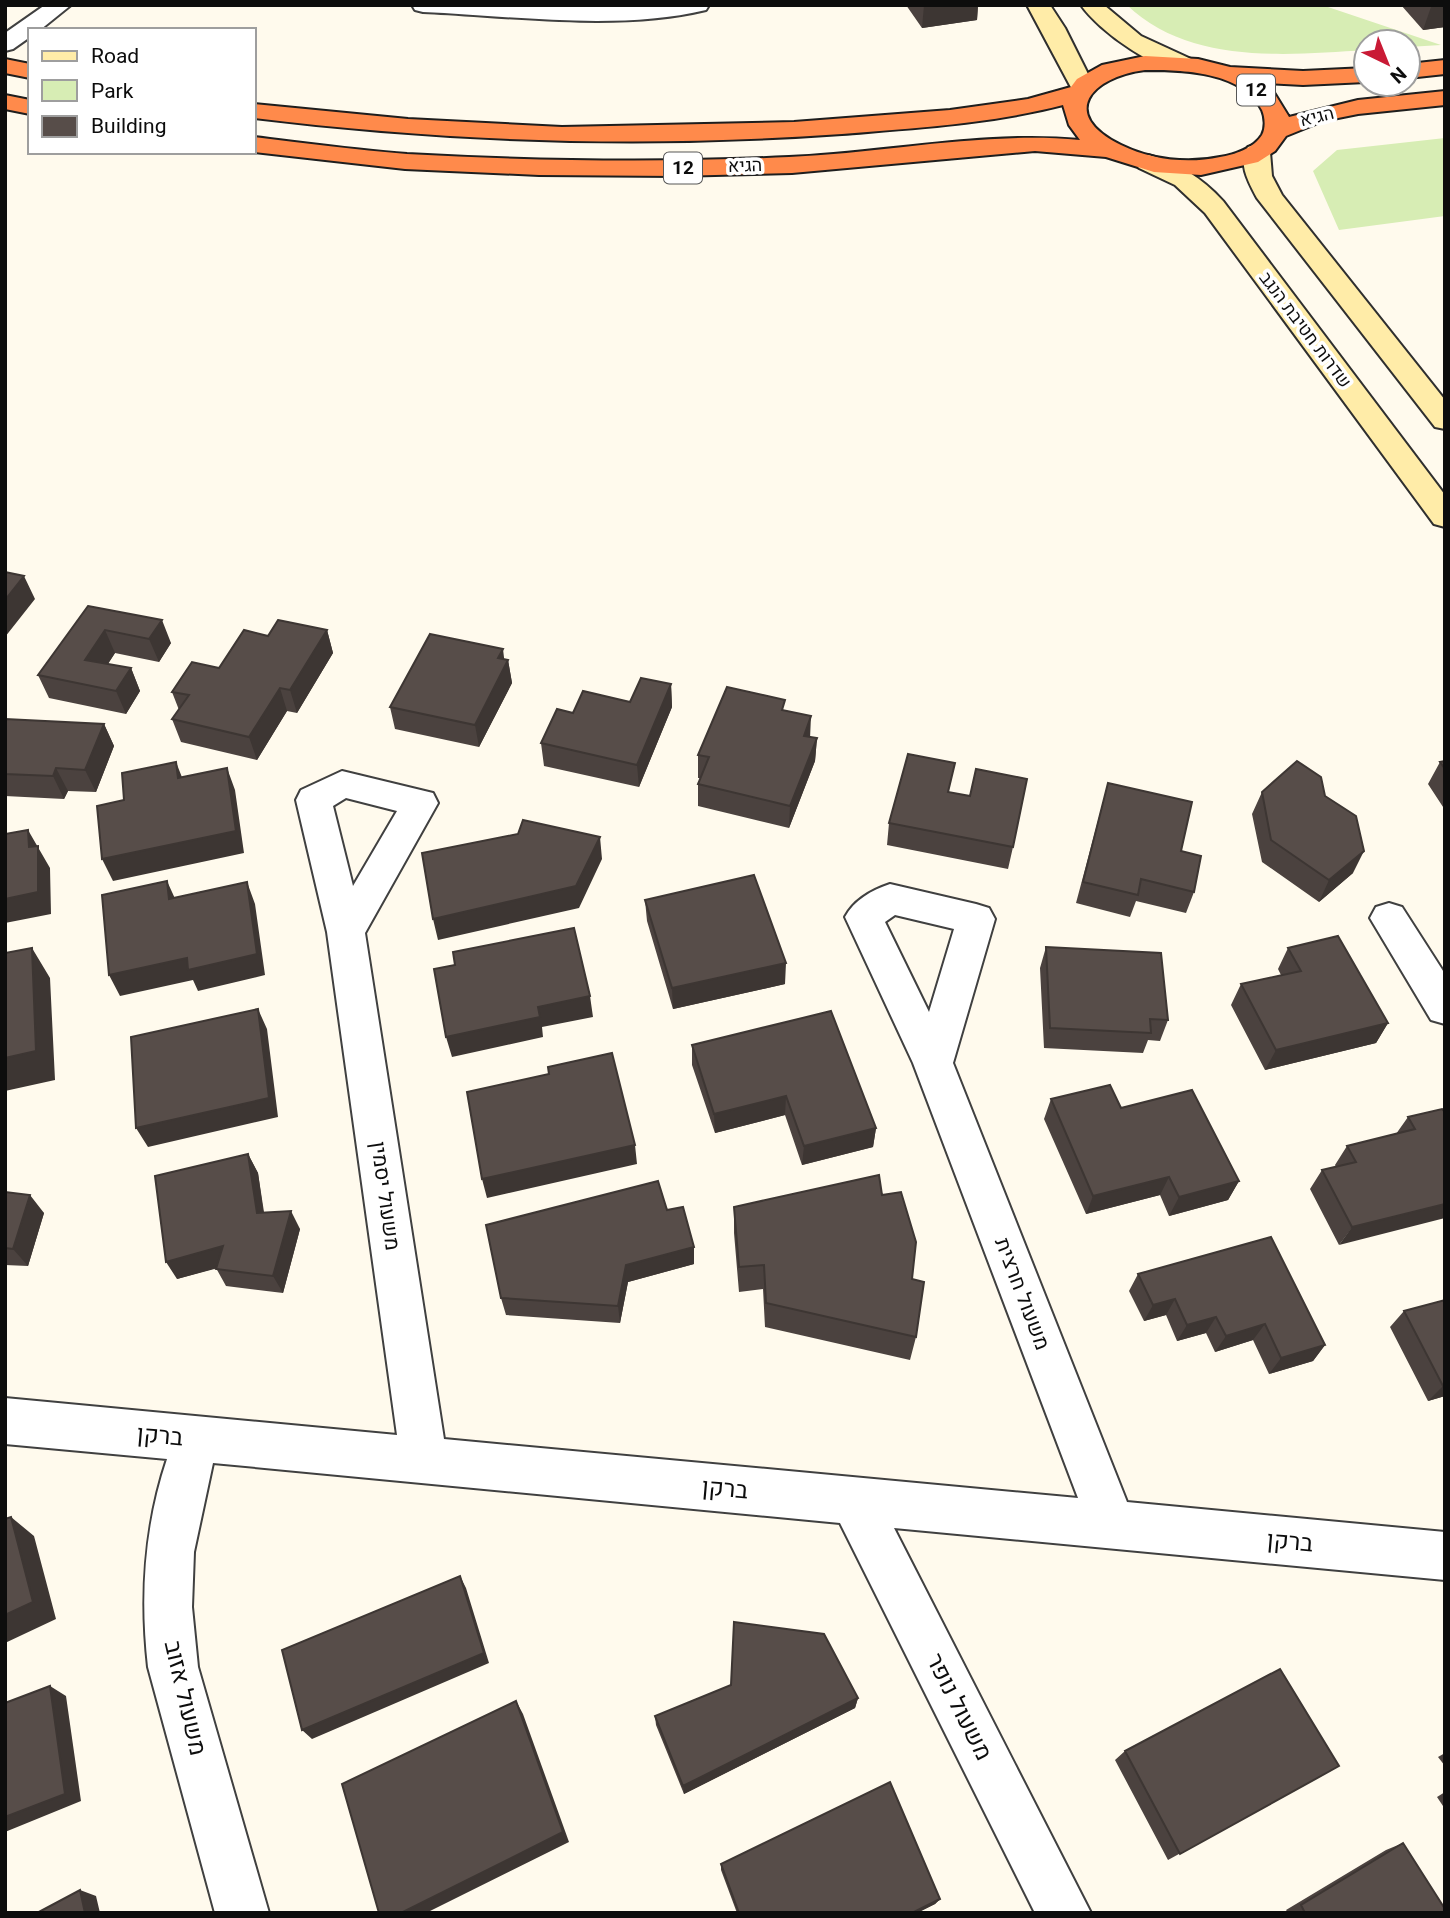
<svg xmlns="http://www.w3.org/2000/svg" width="1450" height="1918" font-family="Georgia,Heebo,serif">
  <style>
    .green { fill: #d7edb4 }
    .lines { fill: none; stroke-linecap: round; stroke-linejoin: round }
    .street-casing { stroke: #404040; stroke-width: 4 }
    .secondary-casing { stroke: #2f2f2f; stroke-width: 4 }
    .highway-casing { stroke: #1e1e1e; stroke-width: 4 }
    .street { fill: #fff; fill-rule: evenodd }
    .secondary { fill: #ffeca8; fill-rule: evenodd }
    .highway { fill: #ff8a4b; fill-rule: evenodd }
    .wall { fill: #4b423f }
    .shaded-wall { fill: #3d3633 }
    .building { fill: #574d49; stroke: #3d3633; stroke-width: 2 }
    .labels { text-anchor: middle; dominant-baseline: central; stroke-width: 7; stroke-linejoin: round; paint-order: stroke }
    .far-street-label { font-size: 18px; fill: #0d0d0d; stroke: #fff }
    .shield { fill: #fff; stroke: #565656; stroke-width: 2 }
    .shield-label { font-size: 19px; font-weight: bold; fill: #0d0d0d }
    .street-label { font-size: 21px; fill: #0d0d0d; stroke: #fff }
    .near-street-label { font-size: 24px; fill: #0d0d0d; stroke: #fff }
  </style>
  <rect width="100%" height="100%" fill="#fffaed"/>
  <path class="green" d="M1127 5H1322L1441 45 1408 47V42H1366V50C1287 55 1189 65 1127 5Z
    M1445 138V216L1339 230 1313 171 1337 150Z"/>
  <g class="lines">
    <g class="street-casing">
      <path id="street" d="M45 5H71L40 30H30V37L13 49 5 51V33Z
        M412 5H709L706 10C619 31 512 16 423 12L415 10Z
        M342 771 433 793 438 803 365 933 444 1439 1078 1498 913 1063 845 917C854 900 872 890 890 884L976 904 989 908 995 919 953 1063 1127 1502 1445 1532V1580L894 1528 1091 1913H1035L840 1523 213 1463 194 1552 192 1607 198 1667 269 1913H215L148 1667C140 1596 144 1528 167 1459L5 1444V1398L397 1435 327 932 296 800 301 790ZM346 798 397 811 353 886 333 806ZM895 915 954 929 929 1012 885 922Z
        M1389 903 1402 907 1445 974V1024L1431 1020 1370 918 1376 907Z"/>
    </g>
    <g class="secondary-casing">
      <path id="secondary" d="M1027 5H1050L1065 28 1095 88 1092 93 1083 95 1074 93Z
        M1081 5H1104L1141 36 1191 59 1195 64 1191 69C1161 77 1098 30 1081 5Z
        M1257 144 1266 147 1270 152 1272 176 1282 195 1445 400V429L1435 427 1257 198C1249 183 1237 162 1248 147Z
        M1148 155C1179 163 1202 178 1223 201L1445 495V527L1434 524 1205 213 1175 185 1139 168 1135 163 1139 158Z"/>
    </g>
    <g class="highway-casing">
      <path id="highway" d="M1145 56 1198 59 1230 67 1303 71 1366 68V82L1303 85 1263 83 1273 91 1289 117 1358 100 1445 91V105L1358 114 1323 121 1286 136 1275 151 1258 162 1201 175 1154 172 1106 157 1035 151 792 173 676 176 539 175 405 169 253 152 254 137C305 143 356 150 407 154 534 161 662 163 789 157 886 153 983 131 1080 140L1069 125 1063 105C990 124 916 128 842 134 646 148 449 142 254 118V104L408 119 562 127 794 122 950 110 1028 99 1071 87 1077 79 1102 65ZM1145 70C1182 70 1242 71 1262 110 1265 117 1266 128 1262 135 1254 148 1234 155 1220 157 1188 164 1151 160 1121 145 1058 114 1091 77 1145 70Z
        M5 59 30 64V78L5 73Z
        M1445 60V74L1408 78V64Z
        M5 95 30 100V114L5 109Z"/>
    </g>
    <use href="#street" class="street"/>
    <use href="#secondary" class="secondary"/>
    <use href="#highway" class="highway"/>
  </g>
  <path class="wall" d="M906 5H978L977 20 922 28Z
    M1401 5H1445V27L1423 30Z
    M88 606 171 643 159 662 115 653 108 664 131 668 140 691 126 714 49 698 38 675Z
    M327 630 333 653 297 713 287 711 257 760 181 742 172 719 179 710 172 692 219 668 268 636Z
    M504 659 508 660 512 683 479 747 395 729 390 707Z
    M671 684 672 707 639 787 544 766 541 743Z
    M785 710 810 737 817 738 815 761 789 828 698 806V784L700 778H698V755Z
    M5 719 104 724 114 746 96 792 68 791 64 799 5 796Z
    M1445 761V810L1428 784 1440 762Z
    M1108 783 1181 851 1194 892 1186 913 1136 901 1130 917 1076 903Z
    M949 792 1013 847 1008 869 887 845 889 823Z
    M1262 792 1325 796 1353 873 1319 902 1262 862 1252 814Z
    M645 900 785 984 673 1009 647 921Z
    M1046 947 1168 1020 1160 1041 1148 1040 1143 1053 1044 1048 1040 968Z
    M1288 948 1388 1023 1376 1043 1265 1070 1231 1005 1241 984 1281 975 1278 969Z
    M692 1045 876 1128 873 1147 802 1165 785 1115 715 1133 692 1065Z
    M1051 1099 1121 1108 1239 1181 1228 1200 1169 1216 1160 1195 1086 1214 1044 1119Z
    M1442 1109 1339 1245 1310 1189 1322 1170 1336 1167 1335 1165 1347 1146 1396 1134 1408 1117Z
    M248 1154 258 1173 264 1212 300 1229 283 1293 226 1286 216 1268 177 1279Z
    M5 1192 44 1213 28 1266 5 1265Z
    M882 1195 912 1279 916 1337 910 1360 765 1327 763 1289 739 1292 734 1233V1207Z
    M667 1210 694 1247V1264L628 1282 620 1323 506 1315 501 1298Z
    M1138 1274 1325 1345 1313 1361 1269 1374 1253 1340 1215 1352 1206 1333 1177 1341 1166 1315 1144 1321 1129 1291Z
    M1445 1300V1396L1428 1401 1390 1327 1404 1311Z
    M858 1698 855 1708 684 1794 656 1725 655 1716Z
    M1125 1751 1339 1766 1168 1860 1115 1760Z
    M1445 1753V1766L1438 1757Z
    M1445 1792V1809L1437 1797Z
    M1403 1843 1445 1913H1288L1286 1910 1386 1850Z
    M721 1864 940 1899 935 1904 917 1913H737L721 1870Z"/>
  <path class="shaded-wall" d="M924 5H978L977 20 922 28Z
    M1445 5V27L1423 30 1431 7Z
    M24 576 35 599 5 637V600Z
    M162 620 171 643 159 662 149 639Z
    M105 630 115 653 95 683 85 660Z
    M327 630 333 653 297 713 290 690Z
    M503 649 505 666 508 660 512 683 479 747 475 725 498 658Z
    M131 668 140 691 126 714 116 691Z
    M671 684 672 707 639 787 637 765Z
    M280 688 287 711 257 760 249 737Z
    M811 716 810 739 804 736Z
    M104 724 114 746 96 792 85 770Z
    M817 738 815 761 789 828 790 806Z
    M176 762 185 785 178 778Z
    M56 768 68 791 64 799 53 776Z
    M227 768 235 790 244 853 113 881 102 859Z
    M28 830 50 868 51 914 5 923V899L29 847Z
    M600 837 602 859 579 908 438 940 433 919Z
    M1364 851 1353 873 1319 902 1329 880Z
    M167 881 177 903 169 899Z
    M247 882 255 904 265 975 198 991 193 980 120 996 109 975 187 958Z
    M32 948 50 978 55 1080 5 1091V1058Z
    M786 963 785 984 673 1009 672 988Z
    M590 996 593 1017 542 1027 543 1037 452 1057 446 1037 538 1007Z
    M258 1009 267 1029 278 1117 148 1147 136 1128Z
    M1388 1023 1376 1043 1265 1070 1276 1050Z
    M786 1096 785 1115 715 1133 714 1114Z
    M876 1128 873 1147 802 1165 804 1146Z
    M635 1145 637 1164 487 1198 482 1179Z
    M248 1154 258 1173 266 1231 257 1213Z
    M1169 1177 1160 1195 1086 1214 1093 1196Z
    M1239 1181 1228 1200 1169 1216 1179 1197Z
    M30 1195 44 1213 28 1266 13 1249Z
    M1445 1204V1218L1339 1245 1352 1227Z
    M291 1211 300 1229 283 1293 273 1276Z
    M223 1246 233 1264 177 1279 166 1262Z
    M694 1247V1264L628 1282 620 1323 618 1306 626 1265Z
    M1175 1299 1166 1315 1144 1321 1153 1305Z
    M1216 1317 1206 1333 1177 1341 1187 1325Z
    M1265 1324 1253 1340 1215 1352 1226 1336Z
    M1325 1345 1313 1361 1269 1374 1281 1358Z
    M1445 1385V1396L1428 1401 1443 1386Z
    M11 1517 34 1536 56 1619 5 1643V1615Z
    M460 1576 466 1588 489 1663 312 1739 302 1730Z
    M50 1686 66 1696 81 1801 5 1832V1817Z
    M858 1698 855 1708 684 1794 683 1786Z
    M516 1701 523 1714 569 1842 426 1913H401Z
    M80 1890 96 1896 100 1913H85Z
    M940 1899 935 1904 917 1913H912Z"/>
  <path class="building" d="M5 572 24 576 5 600Z
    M88 606 162 620 149 639 105 630 85 660 131 668 116 691 38 675Z
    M278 620 327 630 290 690 280 688 249 737 172 719 189 695 172 692 192 662 219 668 244 630 268 636Z
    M430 634 503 649 498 658 508 660 475 725 390 707Z
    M641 678 671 684 637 765 541 743 557 709 573 713 583 691 630 702Z
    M727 687 785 700 782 710 811 716 804 736 817 738 790 806 698 784 709 757 698 755Z
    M5 719 104 724 85 770 56 768 53 776 5 774Z
    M908 754 955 763 948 792 970 796 976 769 1027 779 1013 847 889 823Z
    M1297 761 1321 777 1325 796 1356 816 1364 851 1329 880 1271 840 1262 792Z
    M1445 761V769L1440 762Z
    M176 762 178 778 227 768 236 831 102 859 97 806 124 800 122 773Z
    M1108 783 1192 802 1181 851 1201 856 1194 892 1141 879 1138 895 1083 882Z
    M523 820 600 837 576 886 433 919 422 853 518 834Z
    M28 830 29 847 38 846V892L5 899V834Z
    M754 875 786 963 672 988 645 900Z
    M167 881 169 899 247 882 257 954 188 970 187 958 109 975 102 895Z
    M574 928 590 996 538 1007 540 1017 446 1037 434 969 455 965 453 952Z
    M1338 936 1388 1023 1276 1050 1241 984 1301 971 1288 948Z
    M1046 947 1161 953 1168 1020 1150 1019 1151 1033 1050 1028Z
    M32 948 36 1051 5 1058V953Z
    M258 1009 269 1098 136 1128 131 1037Z
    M831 1011 876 1128 804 1146 786 1096 714 1114 692 1045Z
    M612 1053 635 1145 482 1179 467 1092 549 1074 548 1067Z
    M1110 1085 1121 1108 1192 1090 1239 1181 1179 1197 1169 1177 1093 1196 1051 1099Z
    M1442 1109 1445 1112V1204L1352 1227 1322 1170 1356 1162 1347 1146 1415 1129 1408 1117Z
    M248 1154 257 1213 291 1211 273 1276 216 1269 223 1246 166 1262 155 1176Z
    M879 1175 882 1195 901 1192 916 1242 912 1279 924 1282 916 1337 766 1303 764 1265 739 1267 734 1207Z
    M658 1181 667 1210 683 1207 694 1247 626 1265 618 1306 501 1298 486 1225Z
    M5 1192 30 1195 13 1249 5 1248Z
    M1271 1237 1325 1345 1281 1358 1265 1324 1226 1336 1216 1317 1187 1325 1175 1299 1153 1305 1138 1274Z
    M1445 1300V1385L1443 1386 1404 1311Z
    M11 1517 33 1602 5 1615V1519Z
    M460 1576 484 1653 302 1730 282 1650Z
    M734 1622 824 1634 858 1698 683 1786 655 1716 731 1685Z
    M1280 1669 1339 1766 1180 1854 1125 1751Z
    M50 1686 65 1794 5 1817V1703Z
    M516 1701 563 1832 401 1913H379L342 1784Z
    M890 1782 940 1899 912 1913H739L721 1864Z
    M1403 1843 1445 1909V1913H1305L1301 1905Z
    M80 1890 85 1913H37Z"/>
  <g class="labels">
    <g class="far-street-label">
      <text transform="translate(1317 117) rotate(-14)">הגיא</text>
      <text transform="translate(745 166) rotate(-2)">הגיא</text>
      <text transform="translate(1305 330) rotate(53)">שדרות חטיבת הנגב</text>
    </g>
    <g class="shield">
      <rect x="1237" y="74.5" width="38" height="31" rx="5"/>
      <rect x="664" y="152.5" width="38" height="31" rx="5"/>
    </g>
    <g class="shield-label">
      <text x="1256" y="90">12</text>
      <text x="683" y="168">12</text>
    </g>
    <g class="street-label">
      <text transform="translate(385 1196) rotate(82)">משעול יסמין</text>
      <text transform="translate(1022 1294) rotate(69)">משעול חרצית</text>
    </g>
    <g class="near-street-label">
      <text transform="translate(160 1436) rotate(5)">ברקן</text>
      <text transform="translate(725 1489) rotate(5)">ברקן</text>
      <text transform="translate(1290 1542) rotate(5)">ברקן</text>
      <text transform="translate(185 1698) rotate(77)">משעול אזוב</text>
      <text transform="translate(959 1707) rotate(63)">משעול נופר</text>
    </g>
  </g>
  <rect width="1450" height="1918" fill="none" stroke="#0d0d0d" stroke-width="14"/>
  <rect x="28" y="28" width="228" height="126" fill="#ffffff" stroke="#9e9e9e" stroke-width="2"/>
  <rect x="42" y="51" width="35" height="10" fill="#ffeca8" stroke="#9e9e9e" stroke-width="2"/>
  <text x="91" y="63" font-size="21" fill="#0d0d0d">Road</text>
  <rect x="42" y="80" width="35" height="21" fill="#d7edb4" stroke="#9e9e9e" stroke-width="2"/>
  <text x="91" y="98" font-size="21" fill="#0d0d0d">Park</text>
  <rect x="42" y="116" width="35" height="21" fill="#574d49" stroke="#9e9e9e" stroke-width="2"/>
  <text x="91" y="133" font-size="21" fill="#0d0d0d">Building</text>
  <g transform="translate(1387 63) rotate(137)"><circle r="33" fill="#ffffff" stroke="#9e9e9e" stroke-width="2"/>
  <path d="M0-5L12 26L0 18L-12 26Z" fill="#c91a35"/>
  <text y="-10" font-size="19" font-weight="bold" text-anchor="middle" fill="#0d0d0d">N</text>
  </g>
</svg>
